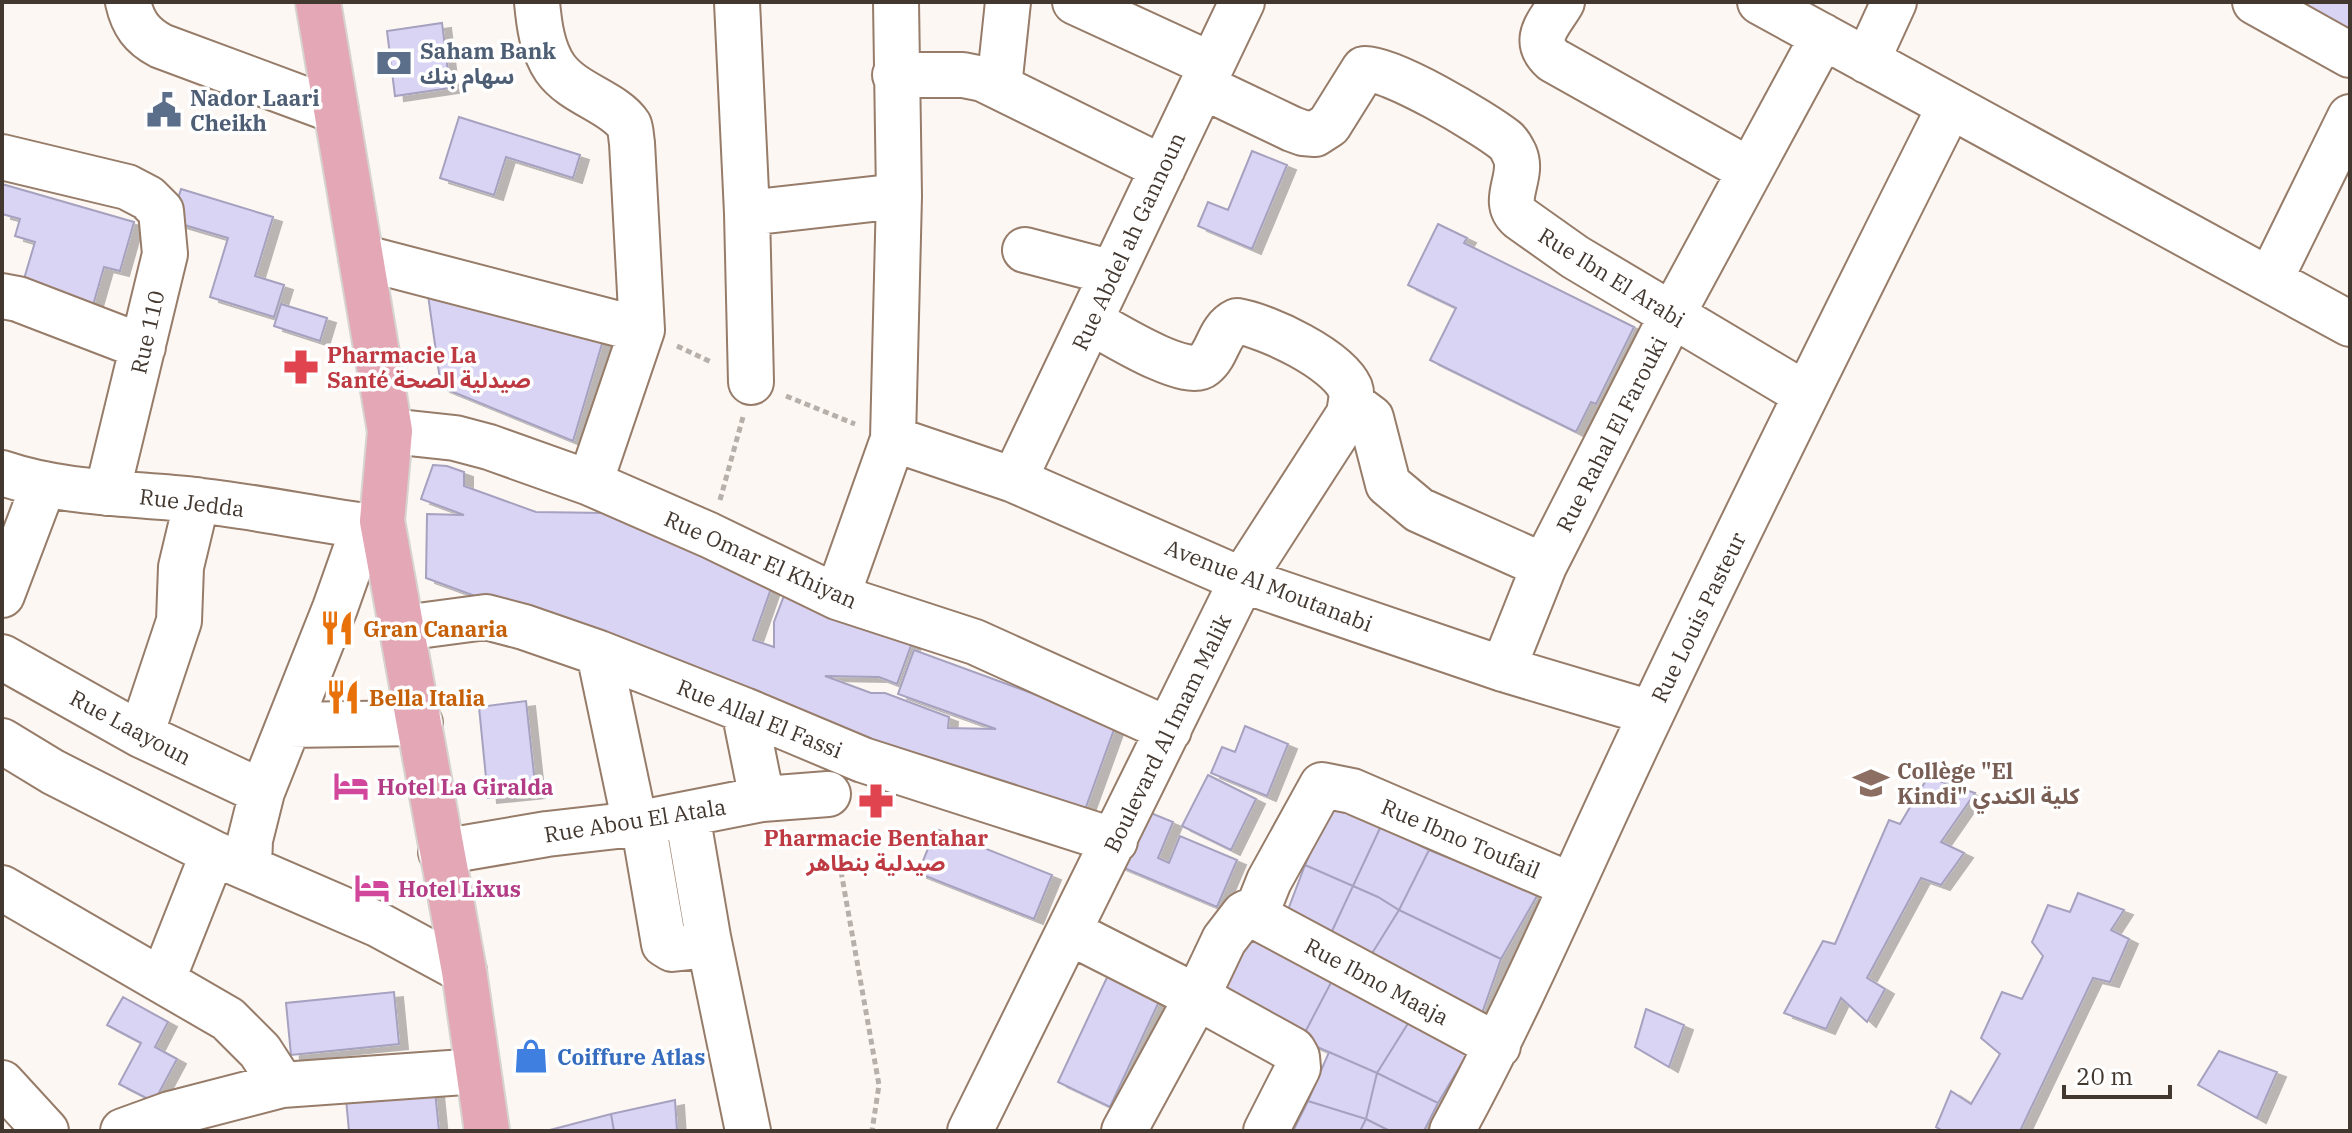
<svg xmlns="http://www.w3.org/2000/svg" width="2352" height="1133" font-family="'IBM Plex Serif','Noto Sans Arabic',serif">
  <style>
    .building { fill: #d9d4f3; stroke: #a5a1be; stroke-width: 2; filter: url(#shadow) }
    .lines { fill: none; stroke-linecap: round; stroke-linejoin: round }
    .minor-casing { stroke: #967c69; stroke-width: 48 }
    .major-casing { stroke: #d6d3d1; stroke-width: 48 }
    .path { stroke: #b7afa9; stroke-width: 5; stroke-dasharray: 6 4; stroke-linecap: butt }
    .minor { stroke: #fff; stroke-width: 44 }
    .major { stroke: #e3a7b5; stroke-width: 44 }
    .labels { text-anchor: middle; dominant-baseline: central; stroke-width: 7; stroke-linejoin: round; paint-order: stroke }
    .service-label { font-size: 22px; font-weight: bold; fill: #4e5e75; stroke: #fff; text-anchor: start }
    .street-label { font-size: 22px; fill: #433830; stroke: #fff }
    .health-label { font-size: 22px; font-weight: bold; fill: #be3a42; stroke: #fff; text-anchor: start }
    .food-label { font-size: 22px; font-weight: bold; fill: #c56008; stroke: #fff; text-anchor: start }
    .education-label { font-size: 22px; font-weight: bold; fill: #785e54; stroke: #fff; text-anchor: start }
    .hotel-label { font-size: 22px; font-weight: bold; fill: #b23c85; stroke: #fff; text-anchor: start }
    .shop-label { font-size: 22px; font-weight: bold; fill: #366cbe; stroke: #fff; text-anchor: start }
  </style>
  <defs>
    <filter id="shadow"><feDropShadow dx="9" dy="5" stdDeviation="0" flood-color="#0004"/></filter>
  </defs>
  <rect width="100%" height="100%" fill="#fdf7f3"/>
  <path class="building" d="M2306 2H2350V41L2301 13Z
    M442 23 450 88 395 96 387 31Z
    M459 117 580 155 573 178 506 157 494 195 440 178Z
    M1252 151 1287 165 1252 249 1198 226 1208 202 1228 210Z
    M2 184 134 222 120 271 104 267 89 319 18 299 35 242 15 236 20 219 2 214Z
    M181 189 273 217 255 276 284 285 274 317 210 297 228 238 171 221Z
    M1438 224 1467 238 1464 243 1634 327 1596 404 1591 402 1576 432 1430 360 1456 308 1408 285Z
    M427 288 607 327 573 441 441 387Z
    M281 304 327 318 320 341 274 326Z
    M433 465 447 466 464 472V486L536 512 606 513 775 577 753 640 774 647V622L785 593 913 640 897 684 879 677 825 676 871 693H885L949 717 948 728 996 729 898 694 914 650 1116 724 1082 818 426 578 427 514 464 515 421 499Z
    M526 701 536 793 488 798 479 707Z
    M1245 726 1288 744 1267 796 1211 773 1222 747 1235 752Z
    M1208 775 1256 799 1231 850 1182 826Z
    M1928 777 1975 793 1941 842 1964 853 1941 885 1921 878 1867 978 1885 989 1867 1022 1841 998 1826 1029 1784 1013 1823 941 1835 944 1889 820 1900 824Z
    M1331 806 1381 826 1353 886 1305 865Z
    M1141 809 1173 822 1158 858 1169 863 1180 836 1237 860 1217 907 1117 865Z
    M1381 826 1429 850 1399 910 1378 897 1353 886Z
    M936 829 1052 875 1034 919 918 873Z
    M1429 850 1538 894 1501 959 1399 910Z
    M1305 865 1353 886 1326 944 1283 923Z
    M1353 886 1378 897 1399 910 1366 963 1326 944Z
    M2078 893 2124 910 2111 930 2129 939 2110 982 2093 978 2020 1131H1943L1936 1127 1951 1091 1971 1104 2000 1054 1981 1038 2002 992 2022 999 2043 956 2032 942 2048 905 2070 912Z
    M1399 910 1501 959 1481 1016 1366 963Z
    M1253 931 1335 975 1301 1040 1215 994Z
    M1110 971 1162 995 1110 1107 1058 1082Z
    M1335 975 1412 1017 1377 1073 1301 1040Z
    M394 992 399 1044 291 1055 286 1003Z
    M123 997 168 1022 155 1047 177 1059 154 1102 119 1084 141 1043 107 1025Z
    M1646 1009 1684 1025 1669 1067 1635 1047Z
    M1412 1017 1472 1046 1438 1103 1377 1073Z
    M2219 1051 2277 1072 2257 1118 2198 1085Z
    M1329 1052 1377 1073 1366 1119 1308 1101Z
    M1377 1073 1438 1103 1424 1131H1390L1366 1119Z
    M435 1091 439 1131H349L346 1099Z
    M675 1100 677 1131H614L611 1114Z
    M1308 1101 1366 1119 1360 1131H1293Z
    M611 1114 614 1131H546Z
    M1366 1119 1390 1131H1360Z"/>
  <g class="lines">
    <g class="minor-casing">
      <path id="minor" d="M128 2C133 24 142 36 161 46L336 111
        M537 2C539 24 542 49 555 68 573 94 614 102 629 125 631 129 631 138 632 143L642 330 590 483
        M737 2 747 213 751 382
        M1075 2 1212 65
        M1562 2C1550 23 1530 39 1553 60L1749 170
        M1760 2 2350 324
        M2255 2 2350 55
        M1867 61 1894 2
        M895 75H963L983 79 1163 168
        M1202 86 1292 129 1303 133 1315 134 1329 125 1364 69C1388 66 1484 123 1505 140 1510 144 1512 149 1515 155 1524 177 1500 201 1520 218L1575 257 1805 394
        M999 87 1008 2
        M2 157 127 187 148 198 161 211 165 254 107 493
        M747 213 899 196
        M1025 250 1113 273
        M361 257 642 330
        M2270 280 2350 117
        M2 296 18 299 143 347
        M1351 403 1371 418 1388 484 1419 510 1544 566
        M390 431 455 438 489 447 590 483 709 535 837 597 975 642 1169 730
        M893 439 1014 480 1242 580 1503 669 1651 713
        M2 473C64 494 130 493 195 500 251 506 308 518 364 526L382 521
        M1014 480 1242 2
        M2 595 44 484
        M837 597 893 439 899 196 896 2
        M403 628 486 617 524 627 599 653 744 710 863 760 1115 841
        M599 653 635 824
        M2 657 141 735 262 792
        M1503 669 1544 566 1672 315 1823 36
        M744 710 762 799
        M289 725 420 723
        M141 735 179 621 181 567 197 500
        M2 741 53 772 213 853 377 924 464 971
        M687 814 708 937 748 1131
        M643 822 664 944 672 949 700 946 708 937
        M441 852 547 834 635 824 762 799 828 794
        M249 867 250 840 262 792 335 608 364 526
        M2 888 228 1019 260 1051 282 1085
        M1255 916 1498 1046
        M1069 932 1197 997 1293 1050 1297 1057 1298 1068 1266 1131
        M163 979 213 853
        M2 1083 46 1131
        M123 1131 170 1114 282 1085 478 1071
        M970 1131 1242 580 1349 414C1350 406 1353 396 1350 388 1337 359 1267 326 1237 321 1218 330 1219 353 1204 365 1186 380 1110 332 1090 321
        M1124 1131 1197 997 1224 940 1244 914 1248 912 1255 916 1269 881 1322 785 1352 791 1570 885
        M1452 1131C1524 999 1582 859 1647 723 1745 516 1847 311 1950 106"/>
    </g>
    <g class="major-casing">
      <path id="major" d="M318 2 390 431 382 521 464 971 487 1131"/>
    </g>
    <path class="path" d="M677 346 711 362
      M786 396 855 424
      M720 500 743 417
      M834 832 879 1085 872 1131"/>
    <use href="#minor" class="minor"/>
    <use href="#major" class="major"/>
  </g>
  <defs>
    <g id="bank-bare" transform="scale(2.76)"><path d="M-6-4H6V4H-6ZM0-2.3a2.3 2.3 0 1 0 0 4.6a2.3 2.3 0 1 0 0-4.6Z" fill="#5c6f8a" stroke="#fff" stroke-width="2.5" paint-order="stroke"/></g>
    <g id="civic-bare" transform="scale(2.76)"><path d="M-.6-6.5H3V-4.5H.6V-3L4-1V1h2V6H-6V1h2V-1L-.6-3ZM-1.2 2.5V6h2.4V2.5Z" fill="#5c6f8a" stroke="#fff" stroke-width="2.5" paint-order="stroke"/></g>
    <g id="pharmacy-bare" transform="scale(2.76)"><path d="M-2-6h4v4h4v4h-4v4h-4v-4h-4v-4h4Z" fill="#e0444e" stroke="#fff" stroke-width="2.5" paint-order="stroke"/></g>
    <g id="restaurant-bare" transform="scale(2.76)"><path d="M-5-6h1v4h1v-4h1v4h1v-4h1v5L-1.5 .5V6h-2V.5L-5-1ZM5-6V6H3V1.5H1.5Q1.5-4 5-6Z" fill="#e8710a" stroke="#fff" stroke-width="2.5" paint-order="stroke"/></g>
    <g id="university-bare" transform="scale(2.76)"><path d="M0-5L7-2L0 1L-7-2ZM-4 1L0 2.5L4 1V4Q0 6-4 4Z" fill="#8d6e63" stroke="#fff" stroke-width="2.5" paint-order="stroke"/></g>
    <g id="hotel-bare" transform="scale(2.76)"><path d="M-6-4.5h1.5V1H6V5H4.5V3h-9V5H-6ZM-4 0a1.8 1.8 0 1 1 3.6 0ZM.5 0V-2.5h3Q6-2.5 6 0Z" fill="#d1479c" stroke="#fff" stroke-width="2.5" paint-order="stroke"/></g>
    <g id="shop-bare" transform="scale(2.76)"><path d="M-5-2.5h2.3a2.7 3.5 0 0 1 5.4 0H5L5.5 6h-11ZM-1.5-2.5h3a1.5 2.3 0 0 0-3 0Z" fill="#3f7fe0" stroke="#fff" stroke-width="2.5" paint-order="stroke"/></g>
  </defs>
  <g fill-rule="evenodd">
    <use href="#bank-bare" x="394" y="63"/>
    <use href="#civic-bare" x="164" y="110"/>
    <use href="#pharmacy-bare" x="301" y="367"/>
    <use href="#restaurant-bare" x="337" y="628"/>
    <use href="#restaurant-bare" x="343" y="697"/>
    <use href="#university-bare" x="1871" y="783"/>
    <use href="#hotel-bare" x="351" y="786"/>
    <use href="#pharmacy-bare" x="876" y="801"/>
    <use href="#hotel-bare" x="372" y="888"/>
    <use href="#shop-bare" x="531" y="1056"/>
  </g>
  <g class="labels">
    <g class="service-label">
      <text x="420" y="50">Saham Bank<tspan x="420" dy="25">سهام بنك</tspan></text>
      <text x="190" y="97">Nador Laari<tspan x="190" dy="25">Cheikh</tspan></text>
    </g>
    <g class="street-label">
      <text transform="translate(1128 241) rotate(-65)">Rue Abdel ah Gannoun</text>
      <text transform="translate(1612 277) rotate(32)">Rue Ibn El Arabi</text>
      <text transform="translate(147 332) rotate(-77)">Rue 110</text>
      <text transform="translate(1611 434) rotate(-63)">Rue Rahal El Farouki</text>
      <text transform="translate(192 502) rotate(7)">Rue Jedda</text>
      <text transform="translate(761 559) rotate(24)">Rue Omar El Khiyan</text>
      <text transform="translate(1269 585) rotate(21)">Avenue Al Moutanabi</text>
      <text transform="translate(1698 617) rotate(-64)">Rue Louis Pasteur</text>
      <text transform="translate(760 718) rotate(22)">Rue Allal El Fassi</text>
      <text transform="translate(131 727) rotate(28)">Rue Laayoun</text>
      <text transform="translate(1167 733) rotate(-64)">Boulevard Al Imam Malik</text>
      <text transform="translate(635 820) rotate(-9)">Rue Abou El Atala</text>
      <text transform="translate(1461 838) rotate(23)">Rue Ibno Toufail</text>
      <text transform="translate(1377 981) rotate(28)">Rue Ibno Maaja</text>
    </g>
    <g class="health-label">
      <text x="327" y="354">Pharmacie La<tspan x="327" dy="25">Santé صيدلية الصحة</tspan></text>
      <text x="876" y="837" text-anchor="middle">Pharmacie Bentahar<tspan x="876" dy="25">صيدلية بنطاهر</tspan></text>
    </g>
    <g class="food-label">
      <text x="363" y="628">Gran Canaria</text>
      <text x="369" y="697">Bella Italia</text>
    </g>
    <g class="education-label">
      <text x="1897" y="770">Collège "El<tspan x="1897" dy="25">Kindi" كلية الكندي</tspan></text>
    </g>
    <g class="hotel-label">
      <text x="377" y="786">Hotel La Giralda</text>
      <text x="398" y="888">Hotel Lixus</text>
    </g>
    <g class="shop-label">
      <text x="557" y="1056">Coiffure Atlas</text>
    </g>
  </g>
  <rect width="2352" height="1133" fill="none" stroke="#433830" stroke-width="8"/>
  <path d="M2064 1085v12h106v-12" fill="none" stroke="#433830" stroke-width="4"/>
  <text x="2076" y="1085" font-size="24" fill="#433830" stroke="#ffffff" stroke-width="6" paint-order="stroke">20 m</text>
</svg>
